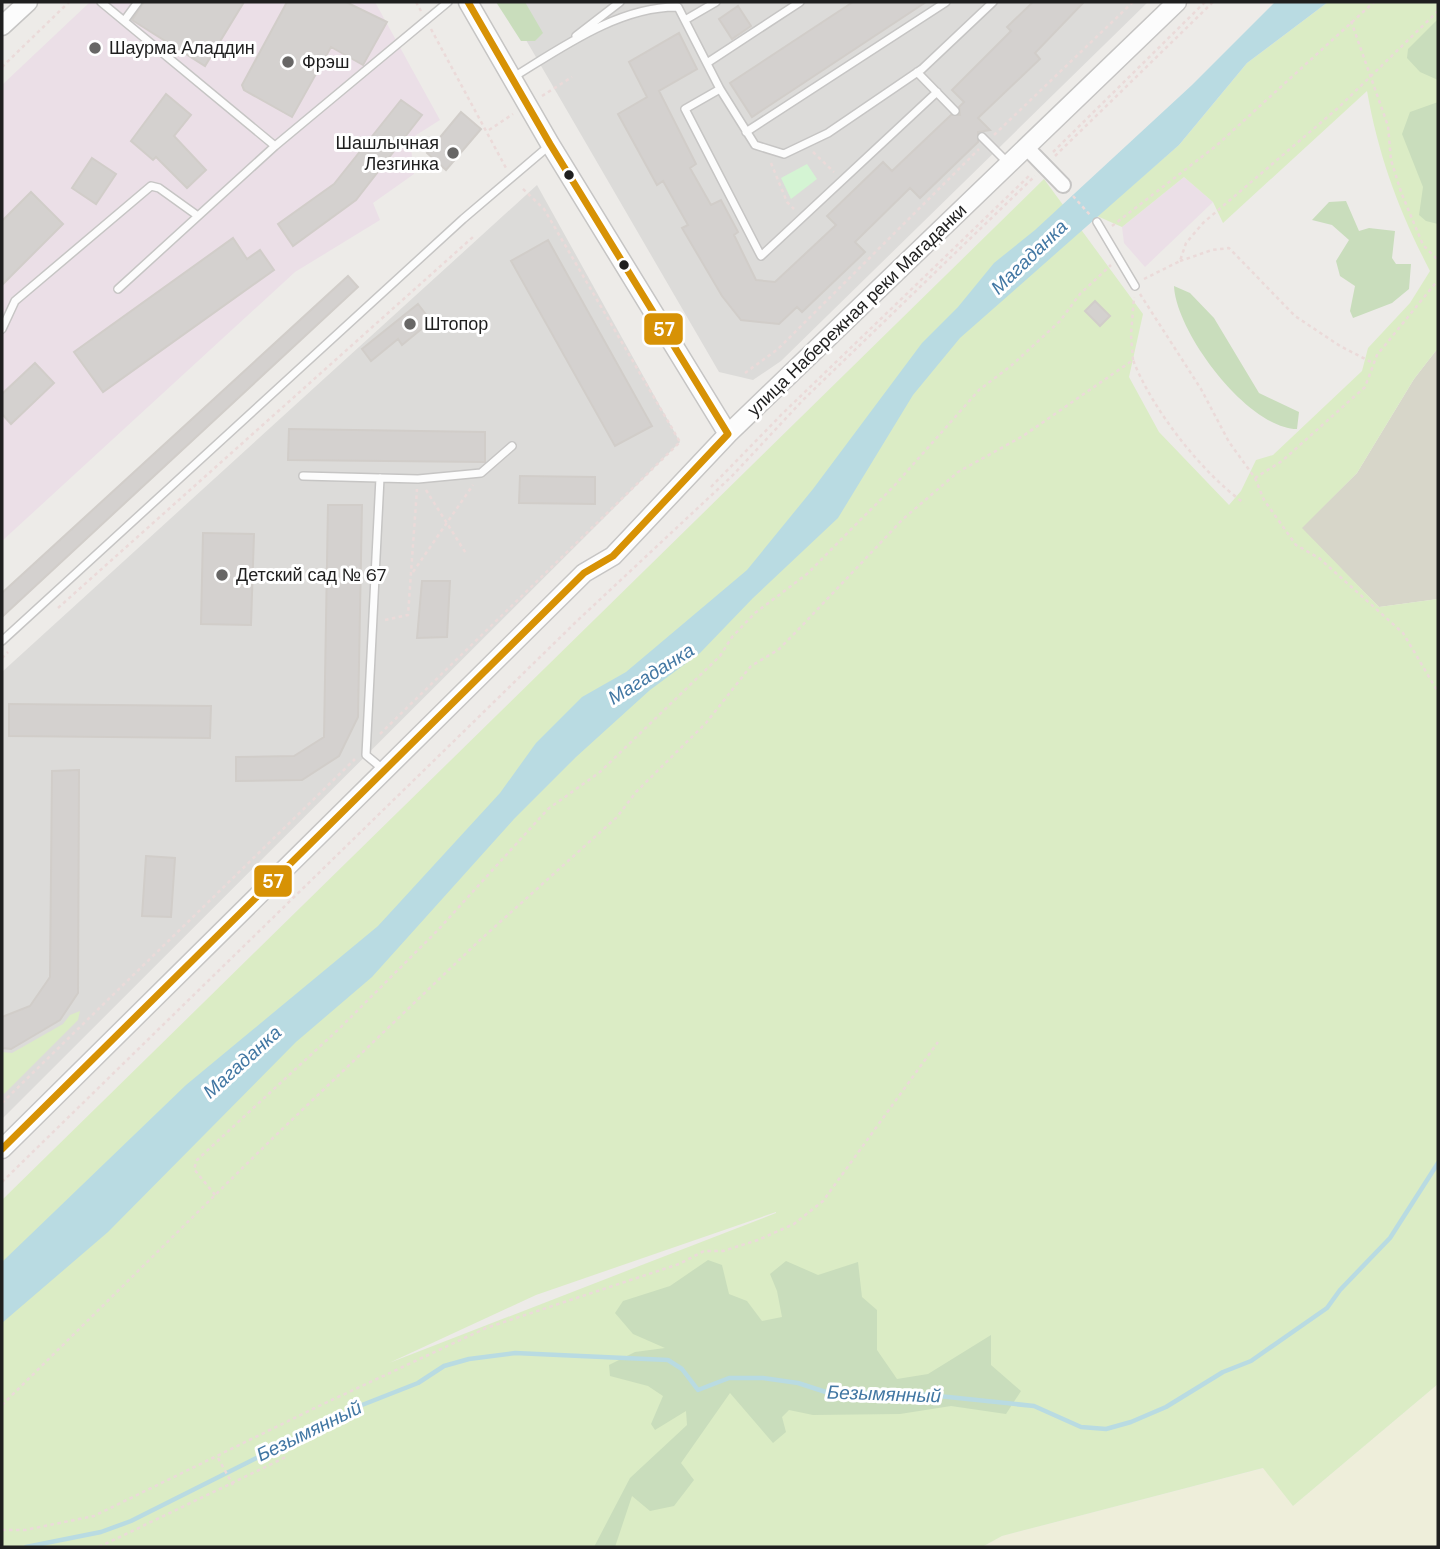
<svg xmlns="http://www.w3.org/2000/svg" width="1440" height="1549" font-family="'DM Sans',sans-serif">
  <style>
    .residential { fill: #dcdbd9 }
    .industrial { fill: #ebdfe7 }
    .construction { fill: #d7d6c9 }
    .farmland { fill: #eeeeda }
    .grass { fill: #dbecc5; fill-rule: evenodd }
    .forest { fill: #c9ddbc }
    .park { fill: #d4f4d3 }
    .water { fill: #b9dbe2 }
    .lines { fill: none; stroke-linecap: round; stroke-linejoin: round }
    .stream { stroke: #b9dbe2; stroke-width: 4.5 }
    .building { fill: #d4d1cf; stroke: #d1cdc9; stroke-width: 2 }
    .service-casing { stroke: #c6c5c4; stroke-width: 10 }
    .minor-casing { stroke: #c6c5c4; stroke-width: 18 }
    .tertiary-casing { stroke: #c6c5c4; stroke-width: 21 }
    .path { stroke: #ebdad9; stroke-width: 2.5; stroke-dasharray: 3.5 3.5; stroke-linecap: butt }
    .service { stroke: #fcfcfc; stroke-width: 7 }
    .minor { stroke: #fcfcfc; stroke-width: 14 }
    .tertiary { stroke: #fcfcfc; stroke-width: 18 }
    .bus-1-casing { stroke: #fff; stroke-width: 12 }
    .bus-1 { stroke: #d79205; stroke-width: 7 }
    .poi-dot { fill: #676665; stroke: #fff; stroke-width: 2.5 }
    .bus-dot { fill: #1f1f1f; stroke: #fff; stroke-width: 2.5 }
    .labels { text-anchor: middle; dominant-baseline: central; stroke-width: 6; stroke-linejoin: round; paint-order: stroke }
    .poi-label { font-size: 18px; fill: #1f1f1f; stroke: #fff; text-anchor: start }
    .street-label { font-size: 18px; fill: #1f1f1f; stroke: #fff }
    .water-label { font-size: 19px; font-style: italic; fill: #4277a3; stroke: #fff }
    .line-badge { stroke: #fff; stroke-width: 2.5 }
    .badge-label { font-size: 19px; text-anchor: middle; font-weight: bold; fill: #fff }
  </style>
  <rect width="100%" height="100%" fill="#edebe8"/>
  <path class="residential" d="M504 2H1148L781 361 753 380 719 372Z
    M537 185 680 442 2 1119V672Z"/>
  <path class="industrial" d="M90 2H375L440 120 410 139 414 174 373 203 380 220 295 272 2 541V85Z
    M1184 177 1213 202 1145 267 1124 243 1122 227Z"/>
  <path class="construction" d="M1438 348V599L1379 607 1301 528 1357 473 1414 379Z"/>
  <path class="farmland" d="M1438 1384V1547H982L1002 1536 1264 1468 1293 1506Z"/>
  <path class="grass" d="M1328 2H1438V348L1414 379 1357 473 1302 528 1379 607 1438 599V1384L1293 1506 1263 1468 1002 1536 982 1547H2V1200L1044 179 1143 314 1129 377 1159 432 1229 505 1241 491 1256 460 1273 455 1362 371 1368 348 1410 303 1430 271C1399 211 1379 158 1367 91L1223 223 1213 202 1184 177 1122 227 1097 216 1179 145 1247 63ZM776 1212V1213L389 1363 536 1295Z
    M80 1011 78 1020 4 1094 2 1091V1052L12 1053 63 1024 70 1015Z"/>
  <path class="forest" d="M496 2H525L543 33 535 41H521Z
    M1438 19V80L1420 72 1407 58 1408 49Z
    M1438 102V224L1426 221 1419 215 1423 187 1402 134 1410 112Z
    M1346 201 1359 231 1369 228 1395 231 1392 258 1396 264H1411L1409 289 1392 303 1353 318 1350 311 1355 286 1340 276 1336 261 1349 240 1332 225 1312 220 1329 202Z
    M1174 286 1190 293 1214 318 1259 393 1299 412 1297 429C1247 428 1176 332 1174 286Z
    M708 1260 722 1265 729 1294 747 1301 762 1321 782 1317 777 1291 770 1274 786 1261 818 1275 858 1262 862 1297 877 1310V1350L897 1379 928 1374 991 1335V1365L1021 1391 1006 1414 951 1406 900 1414 813 1415 789 1410 782 1417 786 1432 773 1443 730 1393 681 1463 694 1480 674 1506 650 1511 632 1496 615 1547H594L630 1478 687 1425 686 1411 655 1430 651 1424 663 1396 648 1386 610 1376 609 1365 635 1352 665 1348 633 1334 615 1313 623 1301 670 1286Z"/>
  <path class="park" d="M807 164 817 179 791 199 781 178Z"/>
  <path class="water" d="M1275 2H1328L1247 63 1179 145 960 338 913 395 838 518 753 598 700 653 650 690 576 757 514 819 372 977 296 1042 108 1232 2 1323V1262L186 1085 378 926 500 793 536 743 582 697 626 672 747 570 813 489 922 343 958 307 994 263 1035 230 1192 85Z"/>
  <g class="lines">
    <path class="stream" d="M26 1547 101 1532 131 1521 362 1405 418 1383 444 1366 469 1359 515 1353 668 1360 682 1369 698 1390 729 1378H763L798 1383 832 1394 900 1392 1034 1406 1081 1427 1106 1429 1131 1422 1166 1407 1223 1372 1251 1361 1327 1308 1340 1290 1390 1238 1438 1163"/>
  </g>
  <path class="building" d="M144 2H244L205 66 132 20Z
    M287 2H346L387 22 363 65 331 47 292 117 244 90 242 85Z
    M853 2H926L752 117 730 83Z
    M1033 2H1084L1035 53 1040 59 978 118 990 130 978 132V142L920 198 910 188 855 242 865 252 802 312 797 307 779 324 741 320 722 296 682 228 688 225 663 181 657 185 618 114 647 97 629 62 679 33 697 69 659 91 696 164 690 168 711 205 721 200 738 232 734 235 756 280 775 282 836 225 827 216 883 162 892 171 951 115H960L959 107 964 102 952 90 1011 31 1007 27Z
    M738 6 751 26 732 39 719 19Z
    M166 94 191 115 174 136 206 170 187 188 156 157 153 160 131 141Z
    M401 100 422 115 356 200 293 246 278 224 334 184Z
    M461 112 481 129 446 170 427 153Z
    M92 158 116 174 96 204 72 188Z
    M31 192 63 224 2 285V221Z
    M233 238 247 259 260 250 274 270 103 392 74 352Z
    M548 240 652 426 615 446 511 261Z
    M348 276 358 287 2 617V593Z
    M1095 301 1110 316 1100 326 1085 311Z
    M418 304 431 321 402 345 398 339 371 361 362 349Z
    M35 363 54 383 11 424 2 414V394Z
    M289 429 485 432V462L288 460Z
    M520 476 595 477V504L519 503Z
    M328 505H362L358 717 339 756 302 780 236 781V757L294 756 324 737Z
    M203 533 254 534 251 625 201 624Z
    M422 581H450L447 637 417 638Z
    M9 704 211 706 210 738 9 736Z
    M79 770 78 993 60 1020 11 1049 2 1048V1017L30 1006 50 977 52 771Z
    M146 856 175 858 171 917 142 916Z"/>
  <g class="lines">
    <g class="service-casing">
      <path id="service" d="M101 2 275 146 448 2
        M685 20 716 2
        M124 21 138 2
        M576 36 620 2
        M707 63 800 2
        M917 72 955 111
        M512 78C561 48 619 6 678 7L720 89 755 145 784 154 828 133 922 69 993 2
        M720 89 685 109 761 256 937 92
        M746 132 946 2
        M982 137 1009 164
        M1097 222 1135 286
        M118 289 275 146
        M2 329 15 301 151 186 159 188 198 216
        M303 476 418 479 481 473 512 446
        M380 478 366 755 384 770
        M2 641 463 219 550 145"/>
    </g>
    <g class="minor-casing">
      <path id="minor" d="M1026 147 1063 185"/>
    </g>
    <g class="tertiary-casing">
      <path id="tertiary" d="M468 2 550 144 728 434
        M2 26 28 2
        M2 1149 584 573 613 556 728 434 1177 2"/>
    </g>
    <path class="path" d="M416 2 421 11
      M1351 21 1388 126 1391 160 1401 192 1423 245 1438 260
      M431 29 506 168
      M2 67 69 2
      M542 96 572 77
      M489 130 513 114
      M994 135 1133 2
      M813 152 834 172
      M1053 152 1205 2
      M1055 156 1213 2
      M771 163 787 202 794 209
      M1073 196 1090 215
      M1112 226 1216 146 1374 2
      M1180 261 1212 250 1229 248 1295 316 1340 346 1373 363
      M1144 279 1180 261 1186 243 1203 223 1338 108 1438 11
      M1140 294 1201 389 1229 442 1255 478 1282 461 1365 387 1377 355 1438 280
      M1133 360 1131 335 1134 297
      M745 373 778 349 979 149
      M1255 478 1264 500 1296 545 1319 558 1403 633 1438 692
      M711 487 782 414 1031 174
      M426 490 467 555
      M413 572 473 485
      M58 608 473 237
      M385 620 408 615 417 489
      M2 658 8 652
      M380 734 680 442 544 209 521 187
      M2 1103 355 759
      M2 1182 578 620 732 476 803 400 1035 176
      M215 1195 194 1169 197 1160 340 1028 438 930 548 809 600 772 720 656 732 637 755 613 807 574 894 486 979 390 1012 365 1060 321 1080 294 1111 265
      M2 1405 275 1136 480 940 617 817 636 792 706 723 751 666 778 650 795 633 903 519 958 472 1023 436 1133 360C1152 409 1201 472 1244 503
      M218 1458 233 1485
      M2 1530H25L94 1516 319 1406 486 1328 679 1264 704 1251H723L758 1240 794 1224 823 1201 938 1042
      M99 1547 286 1457"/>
    <use href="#service" class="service"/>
    <use href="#minor" class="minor"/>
    <use href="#tertiary" class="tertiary"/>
    <g class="bus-1-casing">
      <path id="bus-1" d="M2 1149 584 573 613 556 728 434 550 144 468 2"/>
    </g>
    <use href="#bus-1" class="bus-1"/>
  </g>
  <g class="poi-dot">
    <circle cx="95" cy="48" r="7"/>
    <circle cx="288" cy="62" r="7"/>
    <circle cx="453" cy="153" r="7"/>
    <circle cx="410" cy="324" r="7"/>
    <circle cx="222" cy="575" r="7"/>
  </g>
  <g class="bus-dot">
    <circle cx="569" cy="175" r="6"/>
    <circle cx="624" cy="265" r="6"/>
  </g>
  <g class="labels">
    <g class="poi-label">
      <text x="109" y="48">Шаурма Аладдин</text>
      <text x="302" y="62">Фрэш</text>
      <text x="439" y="143" text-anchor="end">Шашлычная<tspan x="439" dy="21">Лезгинка</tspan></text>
      <text x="424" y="324">Штопор</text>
      <text x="236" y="575">Детский сад № 67</text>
    </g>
    <g class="street-label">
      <text transform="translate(857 310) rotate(-44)">улица Набережная реки Магаданки</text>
    </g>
    <g class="water-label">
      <text transform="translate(1029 257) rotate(-44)">Магаданка</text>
      <text transform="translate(651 674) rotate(-32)">Магаданка</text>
      <text transform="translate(242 1062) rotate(-42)">Магаданка</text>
      <text transform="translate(884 1394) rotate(2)">Безымянный</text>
      <text transform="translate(309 1431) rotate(-26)">Безымянный</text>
    </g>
  </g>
  <g class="line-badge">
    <rect x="643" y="312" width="41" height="34" rx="7" fill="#d79205"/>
    <rect x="253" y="864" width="40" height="34" rx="7" fill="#d79205"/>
  </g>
  <g class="badge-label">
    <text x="664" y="336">57</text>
    <text x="273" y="888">57</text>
  </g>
  <rect width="1440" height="1549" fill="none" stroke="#1f1f1f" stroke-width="7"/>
</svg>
